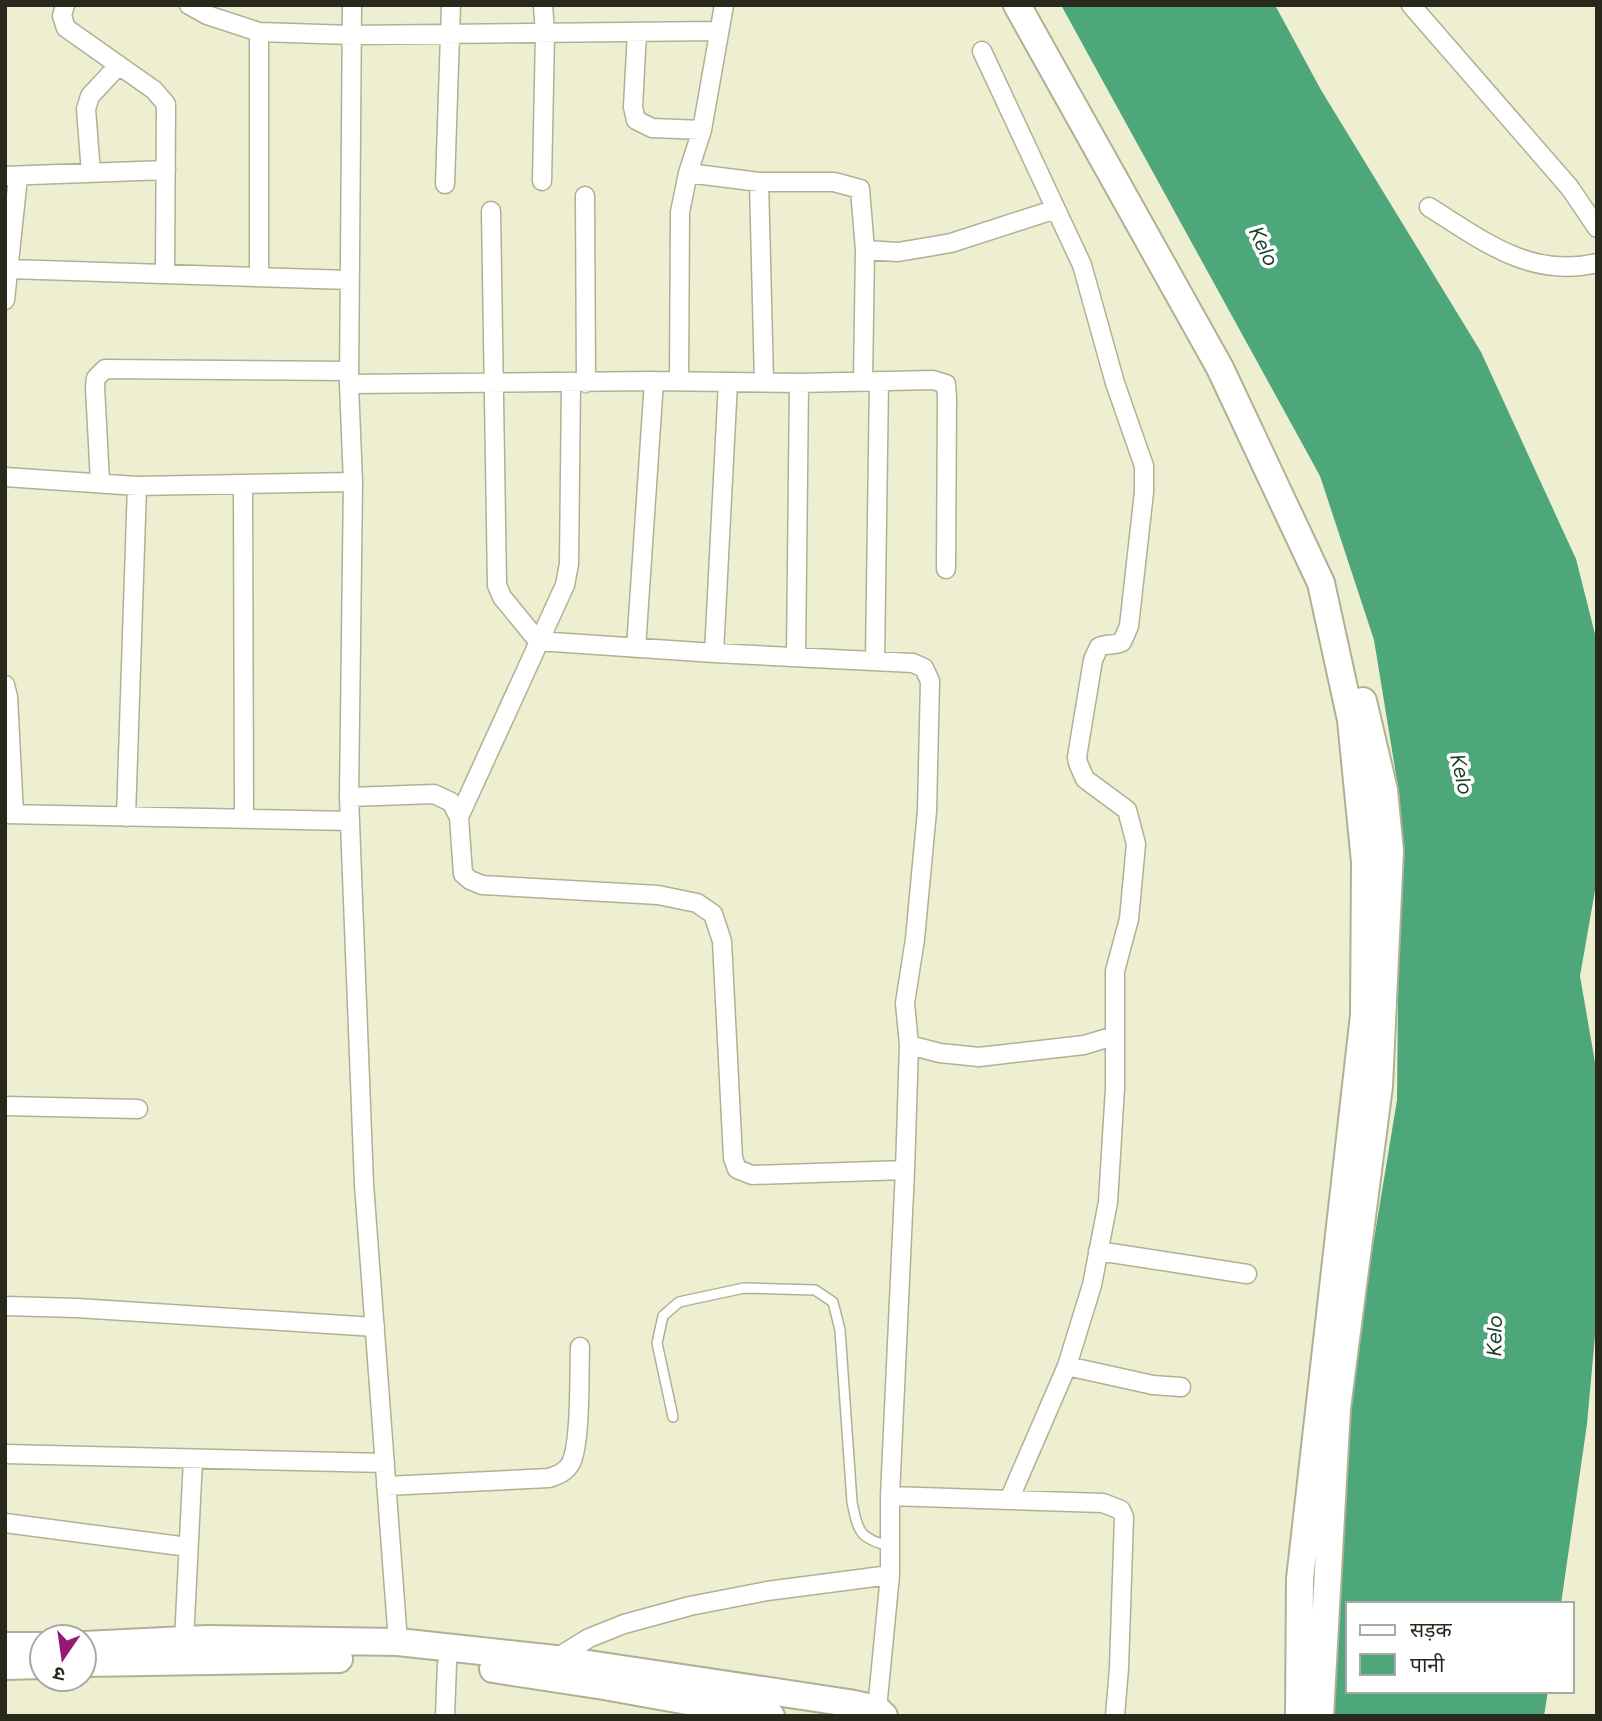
<svg xmlns="http://www.w3.org/2000/svg" width="1602" height="1721" font-family="Figtree,'Noto Sans Devanagari',sans-serif">
  <style>
    .water { fill: #4da77a }
    .lines { fill: none; stroke-linecap: round; stroke-linejoin: round }
    .lane-casing { stroke: #b0b194; stroke-width: 12 }
    .street-casing { stroke: #b0b194; stroke-width: 21 }
    .secondary-casing { stroke: #b0b194; stroke-width: 30 }
    .lane { stroke: #fff; stroke-width: 9 }
    .street { stroke: #fff; stroke-width: 18 }
    .secondary { stroke: #fff; stroke-width: 26 }
    .labels { text-anchor: middle; dominant-baseline: central; stroke-width: 7; stroke-linejoin: round; paint-order: stroke }
    .water-label { font-size: 21px; font-style: italic; fill: #163d2a; stroke: #fff }
  </style>
  <rect width="100%" height="100%" fill="#eeefd0"/>
  <path class="water" d="M1061 5H1275L1321 90 1481 352 1576 559 1597 642V879L1580 976 1597 1074V1314L1587 1424 1561 1604H1348V1691H1548L1544 1716H1333V1488L1397 1100 1400 799 1374 640 1320 476Z"/>
  <g class="lines">
    <g class="lane-casing">
      <path id="lane" d="M673 1417 657 1343 663 1316 679 1302 744 1288 815 1290 833 1302 840 1330 852 1502C858 1531 859 1539 890 1546"/>
    </g>
    <g class="street-casing">
      <path id="street" d="M65 5 62 16 66 28 154 90 166 104 165 274
        M189 5 207 15 259 32 351 35 718 31
        M352 5 349 384 353 482 349 797 364 1184 398 1642
        M724 5 702 130 688 173 759 182H834L860 189 865 250 863 381
        M1411 5 1570 188 1597 228
        M637 32 633 107 636 120 652 128 702 130
        M982 51 1082 265 1115 383 1144 466V492L1129 626 1122 642C1114 646 1107 643 1099 647L1093 660 1077 757 1078 763 1085 779 1127 810 1136 844 1129 919 1115 971V1088L1108 1202 1092 1285 1067 1366 1009 1500
        M91 173 86 109 90 96 119 65
        M5 176 166 170
        M542 181 545 33 543 5
        M759 182 764 382
        M445 184 451 5
        M585 196 586 383
        M1429 207C1482 240 1530 279 1597 263
        M491 211 497 585 502 597 538 641 714 653 913 663 924 668 930 681 927 811 915 939 905 1003 909 1045 905 1170 890 1496V1575L877 1709
        M865 250 898 252 951 243 1056 209
        M10 269 350 280
        M259 277V32
        M5 300 18 177
        M679 381 680 212 688 173
        M349 384 654 381 799 383 933 380 946 384 947 397 946 569
        M5 477 137 486 353 482
        M100 482 95 387 96 378 105 369 349 371
        M243 484 244 819
        M636 648 654 381
        M714 653 728 382
        M796 657 799 383
        M875 660 879 381
        M5 685 8 697 14 814
        M349 797 434 794 451 802 459 817 463 874 470 880 482 885 658 895 697 903 713 914 722 941 733 1158 737 1169 752 1175 905 1170
        M5 814 350 821
        M126 817 137 486
        M459 817 565 585 569 564 571 383
        M909 1045 940 1053 979 1057 1084 1045 1114 1036
        M5 1106 138 1109
        M1098 1251 1247 1274
        M5 1306 77 1308 375 1327
        M1067 1366 1153 1385 1181 1387
        M5 1454 385 1463
        M386 1486 549 1478C558 1475 566 1472 571 1463 581 1442 579 1373 580 1347
        M890 1496 1103 1503 1121 1510 1124 1517 1119 1668 1115 1716
        M5 1523 188 1547
        M184 1641 193 1459
        M555 1659 589 1638 624 1624 690 1606 767 1591 890 1575
        M445 1716 447 1663"/>
    </g>
    <g class="secondary-casing">
      <path id="secondary" d="M1017 5 1220 368 1321 583 1351 720 1365 862 1364 1015 1300 1579 1299 1716
        M84 1645 206 1639 398 1642 555 1659 849 1703 877 1709 884 1716
        M5 1646H42
        M84 1663 339 1659
        M5 1666 42 1665
        M493 1669 604 1686 771 1716
        M1320 1716 1337 1408 1379 1086 1390 851 1384 790 1363 701"/>
    </g>
    <use href="#lane" class="lane"/>
    <use href="#street" class="street"/>
    <use href="#secondary" class="secondary"/>
  </g>
  <g class="labels">
    <g class="water-label">
      <text transform="translate(1264 246) rotate(64)">Kelo</text>
      <text transform="translate(1462 774) rotate(77)">Kelo</text>
      <text transform="translate(1494 1336) rotate(-89)">Kelo</text>
    </g>
  </g>
  <rect width="1602" height="1721" fill="none" stroke="#28281c" stroke-width="14"/>
  <rect x="1346" y="1602" width="228" height="91" fill="#ffffff" stroke="#a9a9a4" stroke-width="2"/>
  <rect x="1360" y="1625" width="35" height="10" fill="#ffffff" stroke="#a9a9a4" stroke-width="2"/>
  <text x="1410" y="1637" font-size="21" fill="#28281c">सड़क</text>
  <rect x="1360" y="1654" width="35" height="21" fill="#4da77a" stroke="#a9a9a4" stroke-width="2"/>
  <text x="1410" y="1672" font-size="21" fill="#28281c">पानी</text>
  <g transform="translate(63 1658) rotate(193)"><circle r="33" fill="#ffffff" stroke="#a9a9a4" stroke-width="2"/>
  <path d="M0-5L12 26L0 18L-12 26Z" fill="#941a76"/>
  <text y="-10" font-size="19" font-weight="bold" text-anchor="middle" fill="#28281c">उ</text>
  </g>
</svg>
